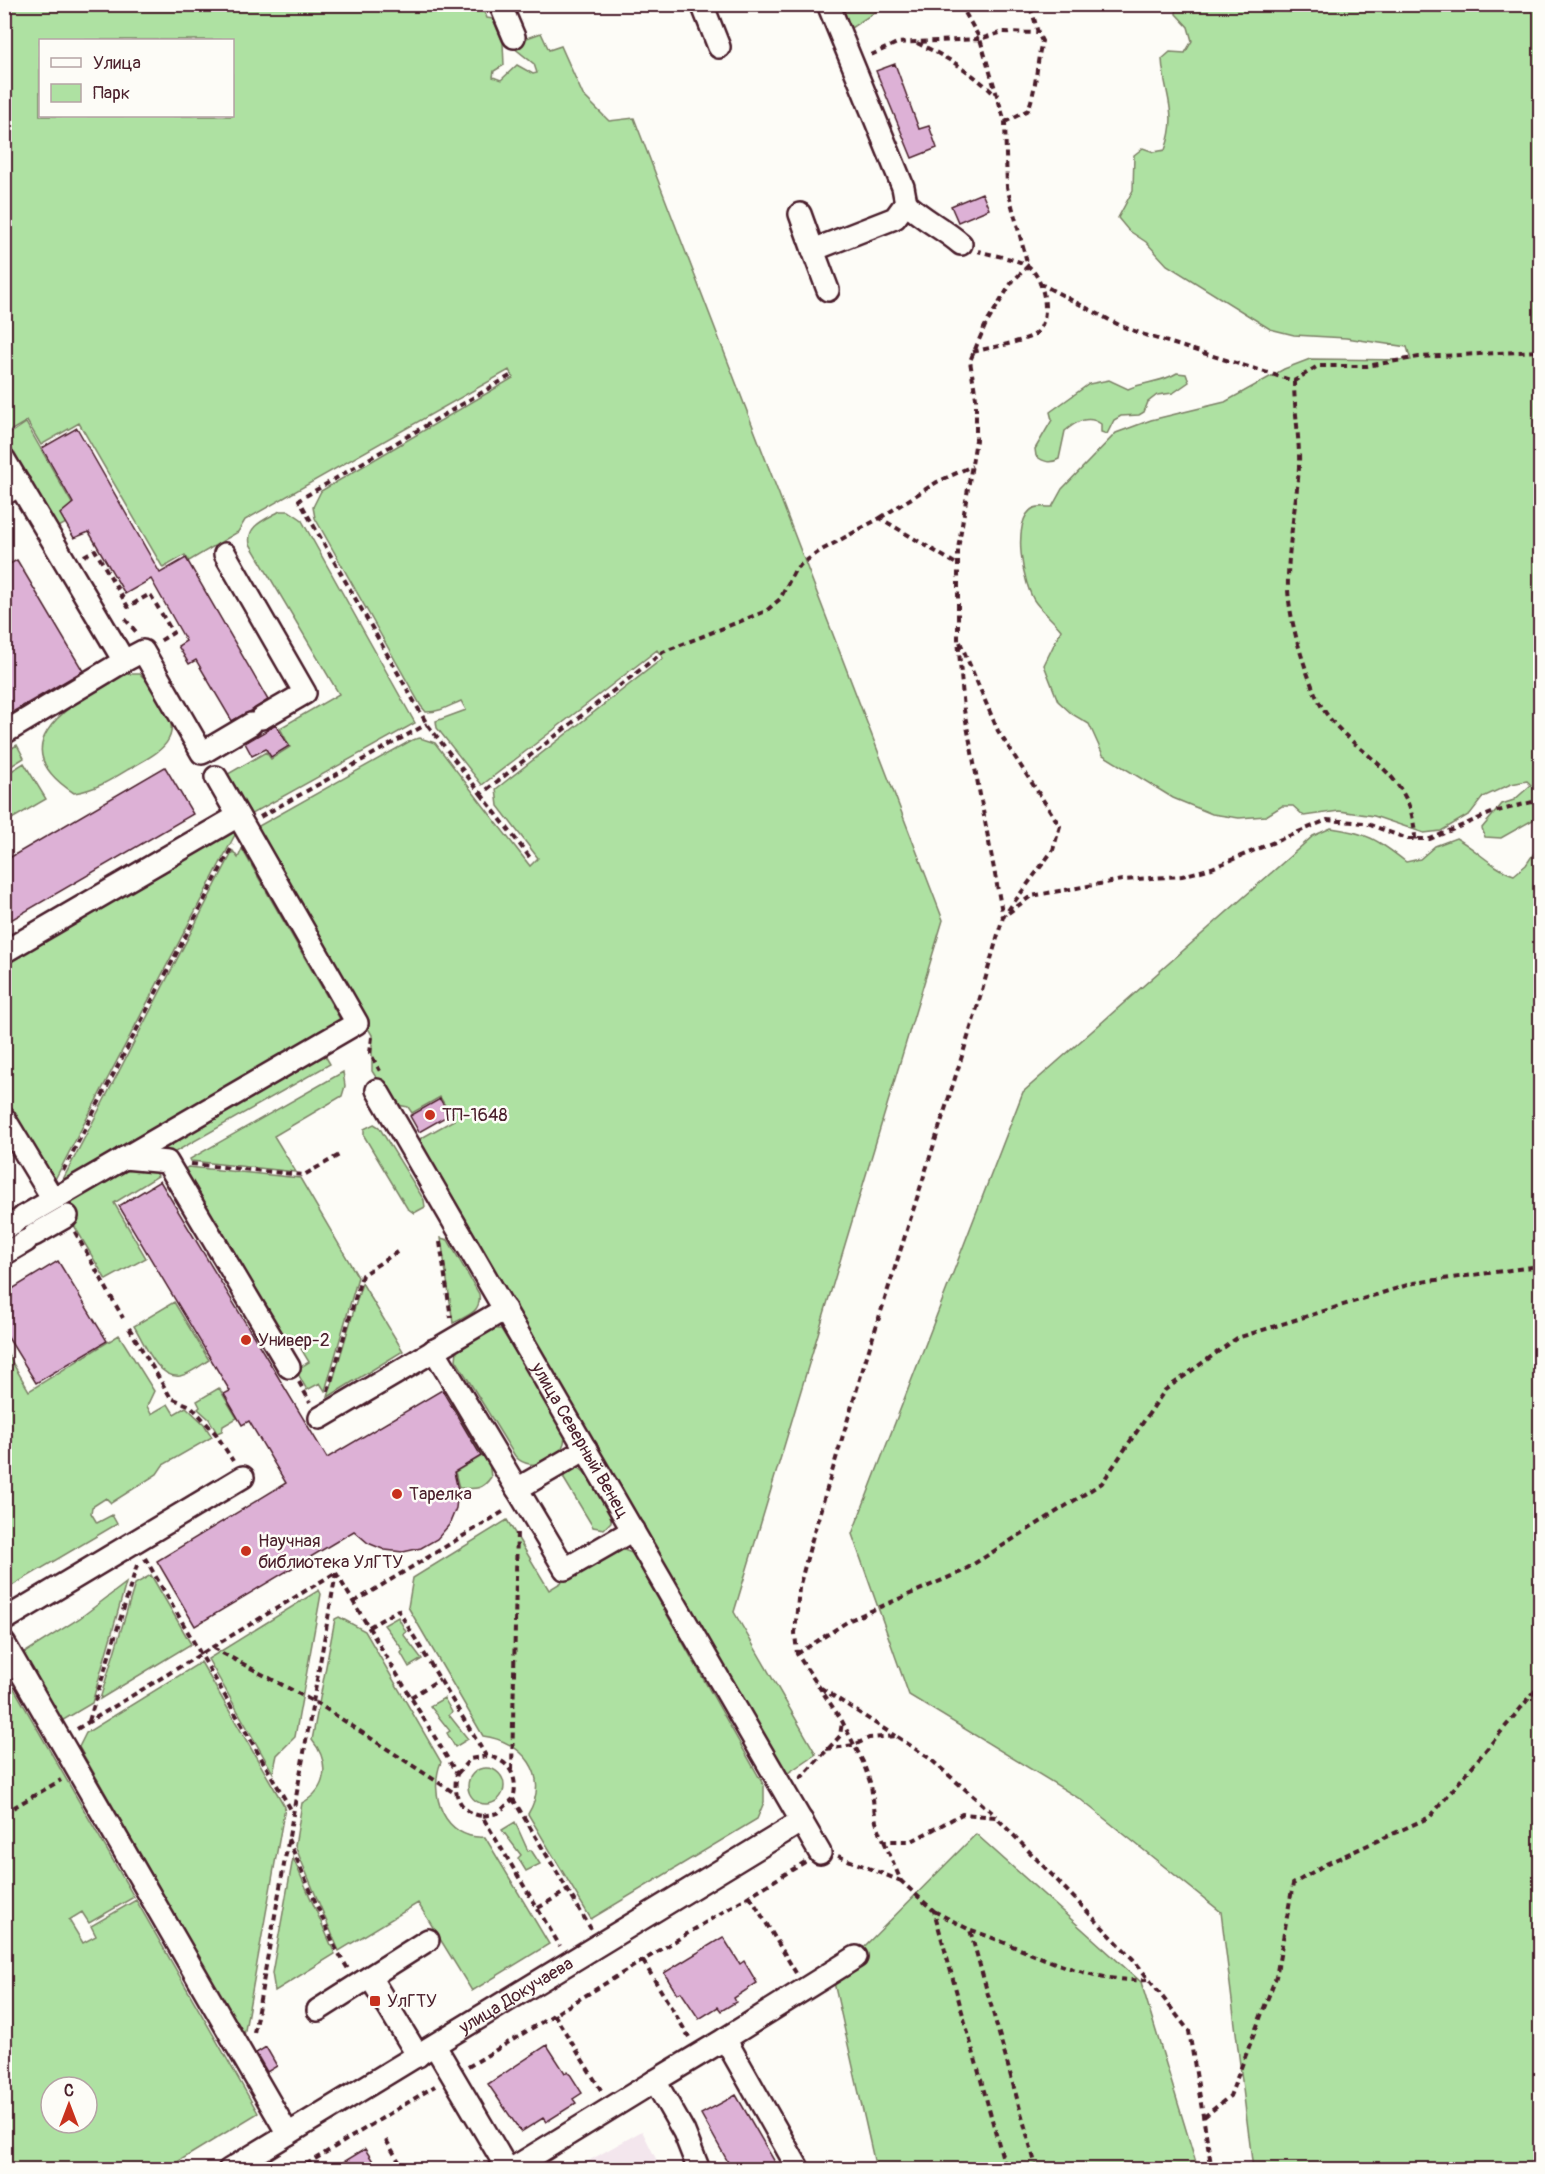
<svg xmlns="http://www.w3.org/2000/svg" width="1545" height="2174" font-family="Pangolin,sans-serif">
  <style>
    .built { fill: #f3e6ed }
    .green { fill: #aee1a2; stroke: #7c8066; stroke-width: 1.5; fill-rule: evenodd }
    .building { fill: #ddb1d6; stroke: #4a1f2b; stroke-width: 1.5 }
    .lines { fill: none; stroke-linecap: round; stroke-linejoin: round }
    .minor-casing { stroke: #4a1f2b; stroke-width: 26 }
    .path { stroke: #4a1f2b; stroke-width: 4; stroke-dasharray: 6 4.5; stroke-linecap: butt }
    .minor { stroke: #fdfcf7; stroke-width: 21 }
    .poi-dot { fill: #c8321e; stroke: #fdfcf7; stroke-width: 2 }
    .labels { text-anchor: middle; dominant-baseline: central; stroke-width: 5; stroke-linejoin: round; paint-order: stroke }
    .poi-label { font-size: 18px; fill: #4a1f2b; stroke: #fdfcf7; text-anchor: start }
    .street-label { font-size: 18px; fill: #4a1f2b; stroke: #fdfcf7 }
  </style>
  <rect width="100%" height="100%" fill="#fdfcf7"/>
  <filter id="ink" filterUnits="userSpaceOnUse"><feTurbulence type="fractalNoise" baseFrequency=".0167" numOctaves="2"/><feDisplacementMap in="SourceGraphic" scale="12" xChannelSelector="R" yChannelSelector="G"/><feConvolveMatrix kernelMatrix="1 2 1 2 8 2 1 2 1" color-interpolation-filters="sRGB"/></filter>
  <g filter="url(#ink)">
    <path class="built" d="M642 2131 661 2169H574Z"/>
    <path class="green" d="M1177 4 1540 5V816L1501 838 1485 837 1482 828 1502 804 1514 800 1531 785 1527 781 1511 784 1483 797 1470 814 1441 831 1424 833 1374 816 1339 811 1304 816 1293 806H1282L1266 816 1239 818 1212 814 1173 798 1103 755 1089 724 1072 714 1058 701 1044 665 1061 630C1053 620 1044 613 1036 603 1023 587 1010 519 1034 508 1039 506 1047 507 1052 507L1062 489 1116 433 1151 420 1225 402 1284 369 1310 359 1411 360 1407 347 1346 338 1294 335 1270 329 1167 265 1146 242 1128 230 1118 218 1133 190 1134 155 1143 148 1154 152 1165 150C1179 112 1164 95 1162 59L1170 52 1185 53 1192 41 1188 27 1176 14Z
      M4 5H482L487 18 493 19 503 43 504 65 494 71 493 77 501 80 517 65 533 74 537 73 534 64 513 47 524 39 541 33 549 50 561 46 583 95 609 121 634 118 943 920 734 1612 816 1754 782 1777 419 1151 418 1140 454 1120 440 1097 412 1113 408 1107 393 1104 372 1071V1035L255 834 257 827 412 740 420 738 435 743 530 866 538 858 498 806 496 789 663 658 657 650 482 785 437 728 436 721 466 710 461 701C449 706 440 712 426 712L421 706 315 518 313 507 321 491 513 378 509 370 245 520 238 532 189 561 185 555 163 568 79 423 41 445 27 421 5 434ZM40 40H232V116H40Z
      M837 5H886L851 28H846Z
      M1177 373 1186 374 1189 382 1173 393 1157 395 1148 402 1144 412 1139 415 1121 416 1114 420 1107 434 1101 432V424C1088 414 1076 422 1065 431L1059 459C1050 464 1044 462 1036 456L1035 449 1052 420 1050 412 1089 384 1109 380 1128 389C1144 382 1163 382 1177 373Z
      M26 423 79 516 57 528 5 437Z
      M280 511H289L301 519 415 723 246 817 223 777 266 752 271 759 290 747 280 728 339 694 250 544C246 525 267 519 280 511Z
      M126 674H140C150 683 156 693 163 704 186 740 158 753 129 769 111 780 95 790 74 793 0 745 68 707 114 678Z
      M17 745 24 758 5 770V752Z
      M24 763 46 799 5 823V775Z
      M1331 828C1367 833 1377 839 1406 862L1420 859 1435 846 1456 838C1476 849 1492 868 1514 875L1526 865 1540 844V2169H1253L1221 1912 1080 1799 909 1695 852 1534 1023 1092 1313 836Z
      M238 829 51 1187 5 1109V963Z
      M242 849 341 1021 57 1191 233 851 238 858Z
      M323 1052 330 1064 152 1165 158 1176 114 1203 146 1258 106 1280 61 1203Z
      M343 1072 345 1086 342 1096 274 1136 296 1172 191 1161 190 1159Z
      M374 1124 379 1127 424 1200 425 1207 414 1213 407 1208 364 1136V1129Z
      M188 1167 300 1178 358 1277 325 1391 320 1383 307 1390 296 1370 309 1362 297 1342H281L179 1173Z
      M441 1238 448 1240 479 1294C482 1312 467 1316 453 1323Z
      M362 1283 403 1351 328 1397Z
      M174 1302 209 1360C201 1365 190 1374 180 1376 157 1379 144 1342 134 1326Z
      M485 1329H501L564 1431C571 1457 532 1476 515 1456L456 1360 457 1350Z
      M119 1335 154 1391 147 1406 151 1414 168 1404 174 1414 186 1407 204 1424 212 1437 163 1465 157 1474 111 1503 106 1498 92 1507 91 1513 97 1523 112 1515 117 1524 5 1590V1350L29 1391Z
      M219 1388 237 1418 223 1426 222 1431 217 1433 209 1419 198 1409 200 1407 197 1401Z
      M458 1401 487 1447 491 1477C482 1491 473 1489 459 1488L455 1472 482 1456 451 1405Z
      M575 1466C587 1469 612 1509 611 1522L604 1529 593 1527 564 1479V1472Z
      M507 1520 549 1590 614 1550H624L632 1553 764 1786V1802L757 1819 591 1919 528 1814C552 1775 522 1741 483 1736L408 1607 413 1578Z
      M151 1575 191 1644 100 1699 135 1584Z
      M126 1583 92 1703 60 1722 21 1655 80 1618Z
      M319 1590 321 1594 295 1737 277 1755 273 1773 208 1659Z
      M339 1617 365 1631 441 1762C428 1794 444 1840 485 1837L549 1944 472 1991 418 1903 339 1951 295 1846 302 1803C328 1789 330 1762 312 1740L335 1619Z
      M398 1617 406 1632 403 1634 422 1659 409 1667 401 1653 403 1650 384 1625Z
      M201 1662 285 1807 244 2036 79 1747 86 1733Z
      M4 1671 134 1897 89 1923 82 1912 69 1920 83 1943 96 1936 91 1926 136 1900 258 2113 166 2169H5ZM51 2087H87V2123H51Z
      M444 1698 452 1712 449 1715 468 1739 455 1747 447 1733 450 1731 430 1706Z
      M468 1786a18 18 0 1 1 36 0a18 18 0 1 1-36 0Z
      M515 1822 528 1851 531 1850 540 1864 526 1871 518 1858 521 1855 502 1830Z
      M976 1834 1141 1982 1198 2169H876L833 1978Z
      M293 1858 335 1954 275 1991 272 1973Z"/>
    <path class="building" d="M895 64 919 129 929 126 937 148 912 158 876 71Z
      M982 193 989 209 958 222 951 206Z
      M77 428 160 573 186 558 268 700 251 711 232 721 196 660 189 664 178 646 186 641 151 579 125 594 89 532 74 538 60 514 73 503 42 448Z
      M17 560 83 671 4 717V567Z
      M276 725 289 746 271 757 266 749 252 756 245 743Z
      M165 767 193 814 4 924V861Z
      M440 1099 449 1115 419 1132 410 1116Z
      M160 1181 327 1458 442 1390 481 1456 454 1472 458 1490 456 1508 449 1525 437 1539 421 1548 403 1552 385 1550 368 1543 354 1531 195 1626 157 1561 286 1483 249 1421 242 1425 224 1394 230 1391 119 1206Z
      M58 1261 107 1341 36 1383 4 1331V1294Z
      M723 1937 740 1964 744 1961 757 1983 734 1998 736 2002 721 2011 718 2007 699 2019 681 1992 677 1994 664 1973Z
      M547 2045 565 2073 568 2071 582 2093 573 2099 576 2103 546 2122 543 2118 521 2132 488 2084Z
      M266 2047 277 2066 267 2072 256 2053Z
      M736 2095 779 2169H732L701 2114Z
      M365 2149 378 2169H332Z"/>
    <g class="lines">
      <g class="minor-casing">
        <g id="minor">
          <path d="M500 4 514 37"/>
          <path d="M702 4 719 47"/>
          <path d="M828 4 903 187 906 203"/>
          <path d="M906 203C923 220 943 228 961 244"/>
          <path d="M800 214 813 250"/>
          <path d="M828 290 813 250 895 218 906 203"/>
          <path d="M4 459 124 661 143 651 202 753 251 724"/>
          <path d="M4 494 20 485"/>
          <path d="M225 554 305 693 262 718"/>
          <path d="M4 733 124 661"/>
          <path d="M4 952 238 816"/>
          <path id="s1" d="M377 1090 820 1853"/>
          <path d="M4 1118 53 1199"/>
          <path d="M124 1158 167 1162 289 1367"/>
          <path d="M23 1217 357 1023 216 777"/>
          <path d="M4 1229 15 1222"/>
          <path d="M34 1235 67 1216"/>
          <path d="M4 1254 26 1241"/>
          <path d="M434 1350 565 1569 633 1530"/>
          <path d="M320 1418 505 1309"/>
          <path d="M517 1489 586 1449"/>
          <path d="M4 1620 243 1477"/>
          <path d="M4 1643 288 2134"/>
          <path d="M370 1977 418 2056"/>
          <path d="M318 2010 428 1940"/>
          <path d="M725 2039 856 1957"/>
          <path d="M435 2046 508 2170"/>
          <path d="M655 2081 725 2039 799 2170"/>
          <path id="s2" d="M229 2170 802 1821"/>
          <path d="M510 2170 655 2081 684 2132 699 2170"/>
        </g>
      </g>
      <path class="path" d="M960 4 980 39 1005 122 1007 187 1028 266 1012 282 985 326 970 361 976 398V440L958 549V639L964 710 1003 917 975 1015 865 1362 814 1532 799 1588 795 1633 797 1654 842 1721 863 1762 871 1785 876 1822 884 1841H912L962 1814 996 1817 1133 1959 1189 2031 1212 2170
        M917 43C947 57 972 72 995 95
        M871 55 897 43 980 39 1003 32 1037 33
        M1005 122 1028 110C1037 87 1036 65 1042 41 1034 27 1037 19 1027 4
        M1039 283 1121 326 1145 335 1294 381 1318 366H1367L1419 357 1540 351
        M973 352C991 347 1015 344 1032 336 1054 325 1045 278 1028 266 1018 259 991 255 978 251
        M510 376 299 500 427 724 481 794 663 652 766 611 780 599 796 568 820 551 880 518 958 565
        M1294 381C1294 408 1300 440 1299 467 1296 508 1287 549 1288 590 1290 622 1302 661 1314 691 1339 755 1414 760 1415 840
        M880 518 937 482 972 466
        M84 556 95 550 128 607 150 594 173 633 158 642
        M125 619 138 634
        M960 642 998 731 1060 826 1053 850 1003 917 1031 896 1122 880 1182 876 1212 868 1327 820 1365 823 1408 839H1430L1494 812 1540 800
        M481 794 531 859
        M260 817 427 724
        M372 1037 370 1053 380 1071
        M191 1164 304 1175 341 1154
        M63 1171 233 845
        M75 1232 123 1318
        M440 1242 451 1318
        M129 1328 171 1398 191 1406 216 1434 233 1461
        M299 1382 310 1402
        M328 1391 362 1275 397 1252
        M145 1558 293 1813
        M336 1573 457 1774C452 1793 460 1813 482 1816L560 1946
        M354 1602 506 1510
        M369 1627 398 1610 486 1756C510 1759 519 1778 513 1799L591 1929
        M213 1648 320 1705 456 1794
        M797 1654 850 1620 961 1572 1102 1483 1165 1390 1237 1338 1414 1283 1540 1266
        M821 1688 895 1736
        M411 1697 440 1679
        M89 1721 137 1565
        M77 1729 335 1573
        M826 1749 854 1745 869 1738 896 1736 929 1758 996 1816
        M512 1770 517 1529
        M457 1774 470 1759 486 1756
        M800 1779 840 1736 842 1722
        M4 1813 61 1780
        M483 1816 498 1813 513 1799
        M288 1839 335 1947 348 1969
        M884 1841 901 1881 934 1911 1006 2170
        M838 1856 901 1881
        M750 1896 796 1973
        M538 1908 568 1890
        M934 1911 970 1930 1037 2170
        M971 1930C1029 1950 1086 1984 1149 1980
        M643 1961 689 2037
        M554 2014 601 2090
        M254 2033 336 1573
        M468 2067 805 1862
        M1204 2117 1230 2096 1276 1977 1293 1884 1326 1864 1430 1817 1540 1685
        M386 2140 404 2170
        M297 2170 435 2086"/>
      <use href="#minor" class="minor"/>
    </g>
  </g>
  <g class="poi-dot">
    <circle cx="430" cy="1115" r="6"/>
    <circle cx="246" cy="1340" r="6"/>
    <circle cx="397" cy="1494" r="6"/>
    <circle cx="246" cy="1551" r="6"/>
    <rect x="369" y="1995" width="12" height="12" rx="3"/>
  </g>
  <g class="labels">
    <g class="poi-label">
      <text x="442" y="1115">ТП-1648</text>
      <text x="258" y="1340">Универ-2</text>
      <text x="409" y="1494">Тарелка</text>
      <text x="258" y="1541">Научная<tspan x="258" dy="21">библиотека УлГТУ</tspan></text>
      <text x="387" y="2001">УлГТУ</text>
    </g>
    <g class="street-label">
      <text stroke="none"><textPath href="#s1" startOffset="405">улица Северный Венец</textPath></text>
      <text stroke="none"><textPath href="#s2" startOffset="336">улица Докучаева</textPath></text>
    </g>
  </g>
  <rect width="1545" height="2174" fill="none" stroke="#fdfcf7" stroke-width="24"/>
  <rect x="12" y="12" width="1521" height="2150" fill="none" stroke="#4a1f2b" stroke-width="2" filter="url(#ink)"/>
  <rect x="39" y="39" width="195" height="78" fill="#fdfcf7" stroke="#b5a4a5" stroke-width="1.5"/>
  <rect x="51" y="58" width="30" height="9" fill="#fdfcf7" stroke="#b5a4a5" stroke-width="1.5"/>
  <text x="93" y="69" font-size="18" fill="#4a1f2b">Улица</text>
  <rect x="51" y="84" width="30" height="18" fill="#aee1a2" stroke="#b5a4a5" stroke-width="1.5"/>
  <text x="93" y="99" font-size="18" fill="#4a1f2b">Парк</text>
  <g transform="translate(69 2105)"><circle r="28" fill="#fdfcf7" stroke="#b5a4a5" stroke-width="1.5"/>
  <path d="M0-4.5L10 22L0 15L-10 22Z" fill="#c8321e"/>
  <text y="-9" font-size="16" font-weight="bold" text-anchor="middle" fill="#4a1f2b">С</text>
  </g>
</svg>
